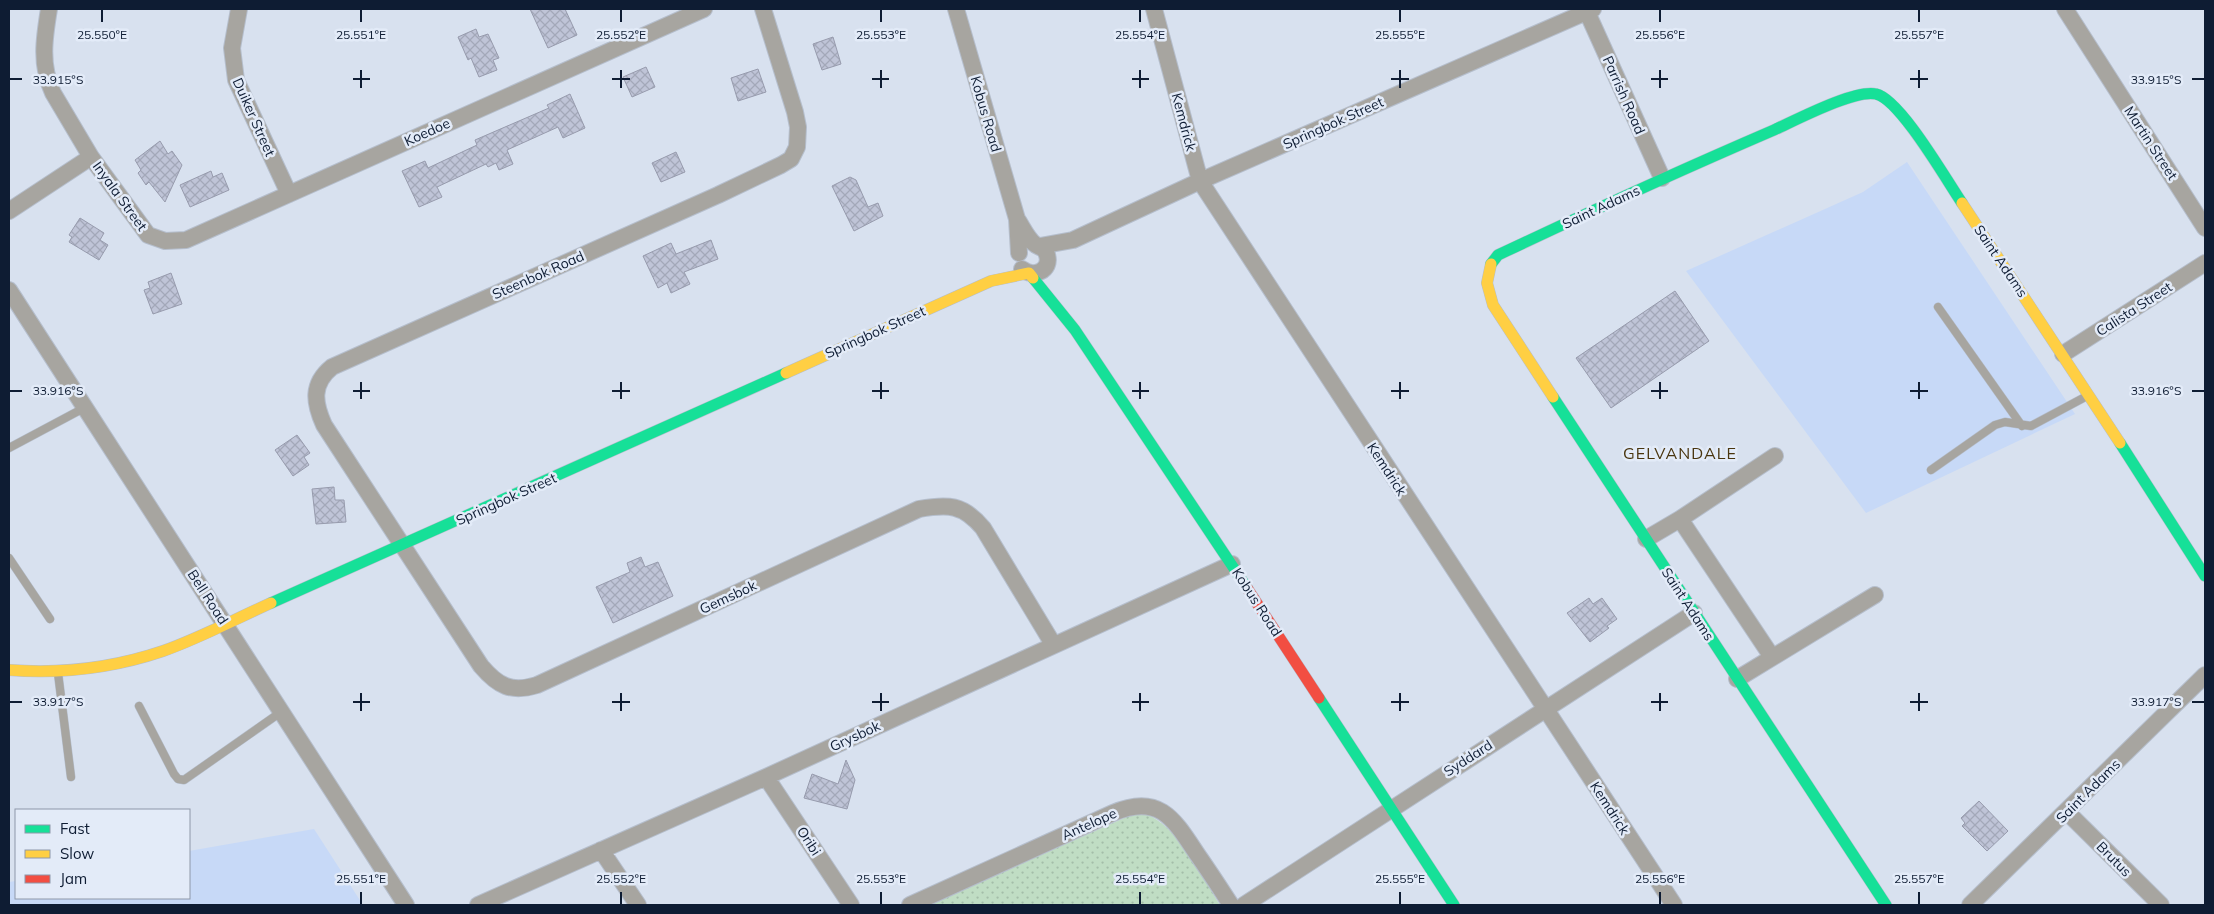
<svg xmlns="http://www.w3.org/2000/svg" width="2214" height="914" font-family="Mulish,sans-serif">
  <style>
    .built { fill: #c7d9f7 }
    .park { fill: url(#park-dots) }
    .building { fill: url(#building-cross-hatch); stroke: #979bad }
    .lines { fill: none; stroke-linecap: round; stroke-linejoin: round }
    .lane-casing { stroke: #b5becc; stroke-width: 9 }
    .street-casing { stroke: #b5becc; stroke-width: 18 }
    .fast-casing { stroke: #b5becc; stroke-width: 12 }
    .slow-casing { stroke: #b5becc; stroke-width: 12 }
    .jam-casing { stroke: #b5becc; stroke-width: 12 }
    .lane { stroke: #a7a5a0; stroke-width: 8 }
    .street { stroke: #a7a5a0; stroke-width: 16 }
    .fast { stroke: #16e098; stroke-width: 11 }
    .slow { stroke: #ffcf43; stroke-width: 11 }
    .jam { stroke: #f24e42; stroke-width: 11 }
    .ticks { fill: none; stroke: #0e1c33; stroke-width: 2 }
    .labels { text-anchor: middle; dominant-baseline: central; stroke-width: 5; stroke-linejoin: round; paint-order: stroke }
    .street-label { font-size: 14px; fill: #0e1c33; stroke: #e3ebf8 }
    .quarter-label { font-size: 16px; letter-spacing: 1px; fill: #49350f; stroke: #e3ebf8 }
    .ticks-label { font-size: 12px; text-anchor: middle; fill: #0e1c33; stroke: #e3ebf8; stroke-width: 5; stroke-linejoin: round; paint-order: stroke }
  </style>
  <defs>
    <pattern id="park-dots" width="8" height="8" patternUnits="userSpaceOnUse" patternTransform="scale(1.25)"><rect width="8" height="8" fill="#c0ddc4"/><path d="M2 2h.1M6 6h.1" fill="none" stroke="#a4bda9" stroke-width="1.8" stroke-linecap="round"/></pattern>
    <pattern id="building-cross-hatch" width="8" height="8" patternUnits="userSpaceOnUse" patternTransform="scale(1.25)"><rect width="8" height="8" fill="#bfc4d7"/><path d="M0 0l8 8M0 8l8-8" fill="none" stroke="#a3a8b9"/></pattern>
  </defs>
  <rect width="100%" height="100%" fill="#d8e1ef"/>
  <path class="built" d="M1907 162 2075 414 1866 513 1686 271 1863 192Z
    M314 829 363 905H9V882L16 881V898H189V851Z"/>
  <path class="park" d="M1146 814C1180 828 1201 875 1220 905H928L1131 815Z"/>
  <path class="building" d="M530 9H565L577 35 548 48Z
    M476 29 479 37 488 34 499 58 493 60 497 70 479 77 471 58 468 60 458 37Z
    M833 37 841 64 822 70 813 44Z
    M646 67 655 87 632 97 623 77Z
    M758 69 766 92 738 101 731 78Z
    M570 94 585 128 563 138 558 127 507 150 513 164 499 170 496 163 488 167 486 164 437 187 442 197 419 207 402 171 425 161 428 168 477 145 475 140 549 108 547 105Z
    M160 141 168 154 172 151 182 165 165 202 149 182 146 185 138 173 141 170 135 160Z
    M676 152 685 172 661 182 652 163Z
    M211 171 213 177 222 173 229 190 190 207 180 185Z
    M850 177 856 180 868 207 878 203 883 216 854 231 832 186Z
    M80 218 104 233 100 240 108 245 99 260 69 242 72 237 69 235Z
    M711 240 718 259 684 272 690 284 671 293 667 283 658 288 643 256 671 243 676 254Z
    M171 273 182 304 153 314 144 290 150 288 148 282Z
    M1675 291 1709 341 1611 408 1576 358Z
    M297 435 310 453 304 457 309 465 293 476 275 450Z
    M334 487 335 500H344L346 522 316 524 312 489Z
    M641 557 645 567 658 562 673 596 613 623 596 587 630 572 627 563Z
    M1589 598 1593 604 1602 598 1617 619 1607 626 1609 628 1590 642 1567 613Z
    M846 760 855 780 847 809 804 798 812 774 838 784Z
    M1979 801 2008 831 1987 851 1962 826 1965 823 1961 818Z"/>
  <g class="lines">
    <g class="lane-casing">
      <path id="lane" d="M1938 307 2022 426
        M9 448 84 408
        M1931 470 1995 425 2005 422 2031 426 2087 396
        M9 558 50 619
        M58 673 71 777
        M139 706 174 774 178 779 184 780 281 712"/>
    </g>
    <g class="street-casing">
      <path id="street" d="M49 9C44 39 40 65 53 93L91 157 148 235 165 241 186 240 704 9
        M239 9 232 48 236 80 289 194
        M763 9 795 112 798 127 797 147 791 159 781 165 718 195 332 367C311 384 314 403 324 425L481 666C498 686 511 693 537 685L919 509C948 504 963 504 983 528L1053 644
        M956 9 1017 219 1019 253
        M1154 9 1200 181 1674 905
        M2065 9 2205 228
        M1587 12 1662 178
        M9 211 91 157
        M1017 219C1022 226 1028 240 1036 245 1041 248 1045 248 1047 255 1052 271 1033 278 1022 269
        M1040 246 1073 240 1200 181 1593 9
        M9 290 406 905
        M2063 354 2205 263
        M1680 519 1772 657
        M1646 539 1680 519 1775 456
        M1737 679 1875 595
        M766 777 851 905
        M2067 812 2161 905
        M601 850 638 905
        M478 905 766 777 1232 564
        M910 905 1113 813C1159 793 1174 819 1197 854 1209 871 1220 888 1231 905
        M1244 905 1694 613
        M1970 905 2205 675"/>
    </g>
    <g class="fast-casing">
      <path id="fast" d="M1491 264 1498 255C1589 212 1681 170 1774 130 1796 120 1855 89 1876 94 1900 99 1947 181 1962 203
        M1033 278 1075 330 1247 588
        M1553 397 1886 905
        M2120 443 2205 576
        M271 603 786 373
        M1319 698 1454 905"/>
    </g>
    <g class="slow-casing">
      <path id="slow" d="M1962 203 2120 443
        M1491 264 1487 283 1493 305 1553 397
        M786 373 991 281 1029 273 1033 278
        M9 670C62 674 113 668 163 651 200 638 235 619 271 603"/>
    </g>
    <g class="jam-casing">
      <path id="jam" d="M1247 588 1319 698"/>
    </g>
    <use href="#lane" class="lane"/>
    <use href="#street" class="street"/>
    <use href="#fast" class="fast"/>
    <use href="#slow" class="slow"/>
    <use href="#jam" class="jam"/>
  </g>
  <path class="ticks" d="M102 10V22M361 10V22M621 10V22M881 10V22M1140 10V22M1400 10V22M1660 10V22M1919 10V22M361 70V88M621 70V88M881 70V88M1140 70V88M1400 70V88M1660 70V88M1919 70V88M10 79H22M353 79H370M612 79H630M872 79H889M1132 79H1149M1391 79H1409M1651 79H1668M1910 79H1928M2192 79H2204M361 382V399M621 382V399M881 382V399M1140 382V399M1400 382V399M1660 382V399M1919 382V399M10 391H22M353 391H370M612 391H630M872 391H889M1132 391H1149M1391 391H1409M1651 391H1668M1910 391H1928M2192 391H2204M361 693V711M621 693V711M881 693V711M1140 693V711M1400 693V711M1660 693V711M1919 693V711M10 702H22M353 702H370M612 702H630M872 702H889M1132 702H1149M1391 702H1409M1651 702H1668M1910 702H1928M2192 702H2204M361 892V904M621 892V904M881 892V904M1140 892V904M1400 892V904M1660 892V904M1919 892V904"/>
  <g class="labels">
    <g class="street-label">
      <text transform="translate(1624 95) rotate(66)">Parrish Road</text>
      <text transform="translate(986 114) rotate(74)">Kobus Road</text>
      <text transform="translate(254 117) rotate(66)">Duiker Street</text>
      <text transform="translate(1184 122) rotate(75)">Kemdrick</text>
      <text transform="translate(1333 123) rotate(-24)">Springbok Street</text>
      <text transform="translate(427 132) rotate(-24)">Koedoe</text>
      <text transform="translate(2151 143) rotate(57)">Martin Street</text>
      <text transform="translate(120 196) rotate(54)">Inyala Street</text>
      <text transform="translate(1601 207) rotate(-25)">Saint Adams</text>
      <text transform="translate(2001 261) rotate(56)">Saint Adams</text>
      <text transform="translate(538 275) rotate(-24)">Steenbok Road</text>
      <text transform="translate(2134 309) rotate(-33)">Calista Street</text>
      <text transform="translate(875 332) rotate(-24)">Springbok Street</text>
      <text transform="translate(1387 469) rotate(57)">Kemdrick</text>
      <text transform="translate(506 499) rotate(-24)">Springbok Street</text>
      <text transform="translate(208 597) rotate(57)">Bell Road</text>
      <text transform="translate(728 597) rotate(-25)">Gemsbok</text>
      <text transform="translate(1257 602) rotate(57)">Kobus Road</text>
      <text transform="translate(1688 604) rotate(57)">Saint Adams</text>
      <text transform="translate(855 736) rotate(-25)">Grysbok</text>
      <text transform="translate(1468 758) rotate(-33)">Syddard</text>
      <text transform="translate(2088 791) rotate(-45)">Saint Adams</text>
      <text transform="translate(1610 808) rotate(57)">Kemdrick</text>
      <text transform="translate(1089 824) rotate(-24)">Antelope</text>
      <text transform="translate(809 841) rotate(57)">Oribi</text>
      <text transform="translate(2114 859) rotate(45)">Brutus</text>
    </g>
    <g class="quarter-label">
      <text x="1680" y="453">GELVANDALE</text>
    </g>
  </g>
  <g class="ticks-label">
    <text x="102" y="39">25.550°E</text>
    <text x="361" y="39">25.551°E</text>
    <text x="621" y="39">25.552°E</text>
    <text x="881" y="39">25.553°E</text>
    <text x="1140" y="39">25.554°E</text>
    <text x="1400" y="39">25.555°E</text>
    <text x="1660" y="39">25.556°E</text>
    <text x="1919" y="39">25.557°E</text>
    <text x="58" y="84">33.915°S</text>
    <text x="2156" y="84">33.915°S</text>
    <text x="58" y="395">33.916°S</text>
    <text x="2156" y="395">33.916°S</text>
    <text x="58" y="706">33.917°S</text>
    <text x="2156" y="706">33.917°S</text>
    <text x="361" y="883">25.551°E</text>
    <text x="621" y="883">25.552°E</text>
    <text x="881" y="883">25.553°E</text>
    <text x="1140" y="883">25.554°E</text>
    <text x="1400" y="883">25.555°E</text>
    <text x="1660" y="883">25.556°E</text>
    <text x="1919" y="883">25.557°E</text>
  </g>
  <rect width="2214" height="914" fill="none" stroke="#0e1c33" stroke-width="20"/>
  <rect x="15" y="809" width="175" height="90" fill="#e3ebf8" stroke="#8e98a9"/>
  <rect x="25" y="825" width="25" height="8" fill="#16e098" stroke="#8e98a9"/>
  <text x="60" y="834" font-size="15" fill="#0e1c33">Fast</text>
  <rect x="25" y="850" width="25" height="8" fill="#ffcf43" stroke="#8e98a9"/>
  <text x="60" y="859" font-size="15" fill="#0e1c33">Slow</text>
  <rect x="25" y="875" width="25" height="8" fill="#f24e42" stroke="#8e98a9"/>
  <text x="60" y="884" font-size="15" fill="#0e1c33">Jam</text>
</svg>
